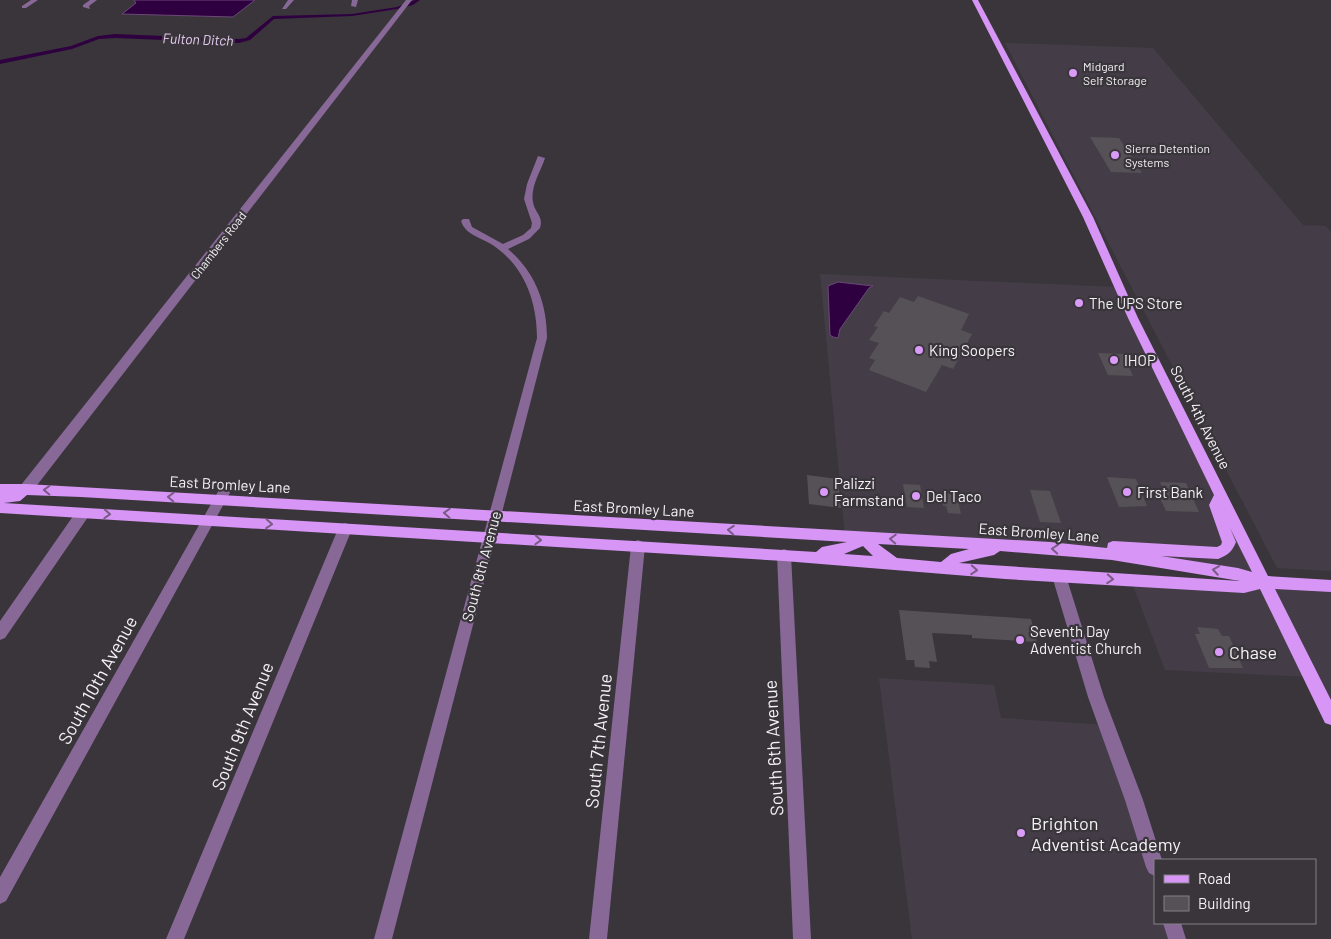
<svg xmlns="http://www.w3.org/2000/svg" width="1331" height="939" font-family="Barlow,sans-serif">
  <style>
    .built { fill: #443d48 }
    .water { fill: #2f0040; stroke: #6a4977 }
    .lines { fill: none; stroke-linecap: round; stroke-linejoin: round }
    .canal { fill: #2f0040; fill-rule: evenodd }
    .building { fill: #555157 }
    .minor { fill: #876896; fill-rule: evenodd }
    .major { fill: #d795f5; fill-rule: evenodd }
    .oneway { stroke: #785b85 }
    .poi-dot { fill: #da9af7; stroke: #39353b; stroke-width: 2 }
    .labels { text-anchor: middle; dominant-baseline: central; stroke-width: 4.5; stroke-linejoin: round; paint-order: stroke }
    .far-poi-label { font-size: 12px; fill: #f4f2f6; stroke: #39353b; text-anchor: start }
    .far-street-label { font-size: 12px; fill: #f4f2f6; stroke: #39353b }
    .far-water-label { font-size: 14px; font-style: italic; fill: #e7cdf3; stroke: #39353b }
    .poi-label { font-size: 15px; fill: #f4f2f6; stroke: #39353b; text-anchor: start }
    .street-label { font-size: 15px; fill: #f4f2f6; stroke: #39353b }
    .near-poi-label { font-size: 18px; fill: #f4f2f6; stroke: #39353b; text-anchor: start }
    .near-street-label { font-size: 18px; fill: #f4f2f6; stroke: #39353b }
  </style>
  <rect width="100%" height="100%" fill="#39353b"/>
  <path class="built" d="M1005 43 1153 48 1303 225 1326 226 1331 232V571L1277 568Z
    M820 274 1117 287 1263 581 1331 586V717L1311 677 1165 670 1131 580 1262 582 1020 547 845 536Z
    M879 678 994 685 1001 718 1107 725 1155 867V923H1172L1177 939H912Z"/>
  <path class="water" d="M134 0H255L233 17 122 14 136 3Z
    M838 282 873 286 869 288 840 329 838 338 833 337 830 335 828 286Z"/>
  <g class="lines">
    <path class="canal" d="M415 0H420L413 5 397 9 352 16 274 19 250 40 239 43 115 38 99 39 72 49 0 64V60L71 46 98 36 115 34 239 39 246 38 273 16 352 14 397 7Z"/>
  </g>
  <path class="building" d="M1090 137 1119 138 1142 173 1111 172Z
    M918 296 969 314 961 330 972 334 953 369 942 365 926 392 869 370 875 360 869 358 879 343 869 340 878 327 874 326 884 311 889 313 900 297 914 302Z
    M1098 353 1123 354 1133 376 1108 375Z
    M807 475 838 479 841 508 809 504Z
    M1107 477 1136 479 1147 506 1119 507Z
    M1160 482 1186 483 1199 512 1166 511 1160 498H1167Z
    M903 484 920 485 924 508 907 507Z
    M1030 490 1050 491 1061 523 1040 522Z
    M941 493 957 494 961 514 948 513 946 506H943Z
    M899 610 1031 619 1037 642 972 638V635L932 633 937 662 929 661 930 668 915 667 914 660H906Z
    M1197 627 1218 629 1222 636H1229L1243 668H1209L1195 634H1200Z"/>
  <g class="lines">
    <path class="minor" d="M31 0H38L26 8H22V6Z
      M90 0H97L89 6 90 9 83 7V5Z
      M288 0H294L286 9H282Z
      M352 0H358L356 7 351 6Z
      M406 0H412L31 493H21L20 489 21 485Z
      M538 156 545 158C541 171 530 187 533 202 534 212 544 216 540 228L529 239 508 249C535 272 547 303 547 338L392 939H374L537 338C537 301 524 265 491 244 479 237 465 234 461 221L463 219H469L472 227 503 244 523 235 531 228 532 223 524 199 527 184Z
      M228 480 232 481 234 485 232 489 6 901 0 904V877L224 481Z
      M83 508 88 509 90 513 88 517 5 638 0 640V621L78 509Z
      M345 523 350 525 352 529 184 939H166L338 529 340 525Z
      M638 540 643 542 645 546 607 939H589L631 546 633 542Z
      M784 549 789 551 791 555 811 939H793L777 555 779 551Z
      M1059 570 1064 572 1066 576 1104 697 1143 800 1162 860H1155V876L1149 873 1146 867 1125 800 1088 697 1052 576 1054 572Z
      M1163 923H1181L1186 939H1168Z"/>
    <path class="major" d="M972 0H978L1093 217 1138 318 1268 576 1331 580V592L1275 589 1331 700V725L1325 723 1260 589 1244 593 1005 579 784 561 0 513V484H26L1050 542 1107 548 1108 543 1113 541 1217 547 1221 545 1222 542 1209 505 1214 495 1128 318 1083 217ZM27 495 81 497 847 542 822 547 816 552 4 503 20 501ZM1230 528 1252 572 1238 568 1161 556 1218 559C1228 555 1232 552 1236 542ZM878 544 969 549 951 554 941 562 897 558ZM863 546 873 556 844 554ZM1000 551 1112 560 1240 581 959 563 994 555Z"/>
  </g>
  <defs><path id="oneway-chevron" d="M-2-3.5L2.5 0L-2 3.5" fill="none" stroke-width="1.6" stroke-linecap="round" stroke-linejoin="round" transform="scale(1.25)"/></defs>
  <g class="oneway">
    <use href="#oneway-chevron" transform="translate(47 490) rotate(-178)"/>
    <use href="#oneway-chevron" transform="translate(171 497) rotate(-177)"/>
    <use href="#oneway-chevron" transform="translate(447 513) rotate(-177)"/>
    <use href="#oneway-chevron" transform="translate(107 514) rotate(3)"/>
    <use href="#oneway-chevron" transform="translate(269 524) rotate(4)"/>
    <use href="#oneway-chevron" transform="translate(731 530) rotate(-176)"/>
    <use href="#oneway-chevron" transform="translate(893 539) rotate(-177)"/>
    <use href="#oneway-chevron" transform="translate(538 540) rotate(3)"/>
    <use href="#oneway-chevron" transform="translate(1055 549) rotate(-176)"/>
    <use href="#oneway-chevron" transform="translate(974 570) rotate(4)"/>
    <use href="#oneway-chevron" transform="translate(1216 570) rotate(-171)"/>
    <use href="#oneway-chevron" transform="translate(1110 579) rotate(4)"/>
  </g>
  <g class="poi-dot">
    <circle cx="1073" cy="73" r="5"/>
    <circle cx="1115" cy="155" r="5"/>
    <circle cx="1079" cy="303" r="5"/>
    <circle cx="919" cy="350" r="5"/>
    <circle cx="1114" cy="360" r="5"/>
    <circle cx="824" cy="492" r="5"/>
    <circle cx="1127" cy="492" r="5"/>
    <circle cx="916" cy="496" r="5"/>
    <circle cx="1020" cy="640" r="5"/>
    <circle cx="1219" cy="652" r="5"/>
    <circle cx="1021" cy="833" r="5"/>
  </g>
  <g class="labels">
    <g class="far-poi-label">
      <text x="1083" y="66">Midgard<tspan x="1083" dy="14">Self Storage</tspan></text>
      <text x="1125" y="148">Sierra Detention<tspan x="1125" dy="14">Systems</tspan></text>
    </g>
    <g class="far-street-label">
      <text transform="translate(218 245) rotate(-52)">Chambers Road</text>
    </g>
    <g class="far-water-label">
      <text transform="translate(198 39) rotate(2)">Fulton Ditch</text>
    </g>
    <g class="poi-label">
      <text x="1089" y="303">The UPS Store</text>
      <text x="929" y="350">King Soopers</text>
      <text x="1124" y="360">IHOP</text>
      <text x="834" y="483">Palizzi<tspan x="834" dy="17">Farmstand</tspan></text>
      <text x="1137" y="492">First Bank</text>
      <text x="926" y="496">Del Taco</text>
      <text x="1030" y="631">Seventh Day<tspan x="1030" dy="17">Adventist Church</tspan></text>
    </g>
    <g class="street-label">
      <text transform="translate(1201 417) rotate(63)">South 4th Avenue</text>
      <text transform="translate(230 484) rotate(3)">East Bromley Lane</text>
      <text transform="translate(634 508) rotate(3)">East Bromley Lane</text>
      <text transform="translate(1039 532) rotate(4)">East Bromley Lane</text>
      <text transform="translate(481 566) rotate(-75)">South 8th Avenue</text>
    </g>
    <g class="near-poi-label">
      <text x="1229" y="652">Chase</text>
      <text x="1031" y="823">Brighton<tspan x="1031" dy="21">Adventist Academy</tspan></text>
    </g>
    <g class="near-street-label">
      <text transform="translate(97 680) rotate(-61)">South 10th Avenue</text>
      <text transform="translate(242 726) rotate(-68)">South 9th Avenue</text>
      <text transform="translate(598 741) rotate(-84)">South 7th Avenue</text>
      <text transform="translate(773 748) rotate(-93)">South 6th Avenue</text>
    </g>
  </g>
  <rect x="1154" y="859" width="162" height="65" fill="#39353b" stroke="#848186"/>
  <rect x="1164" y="875" width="25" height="8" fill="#d795f5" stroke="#848186"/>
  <text x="1198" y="884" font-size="15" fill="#f4f2f6">Road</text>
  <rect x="1164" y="896" width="25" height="15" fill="#555157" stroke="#848186"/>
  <text x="1198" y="909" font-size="15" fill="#f4f2f6">Building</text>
</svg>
